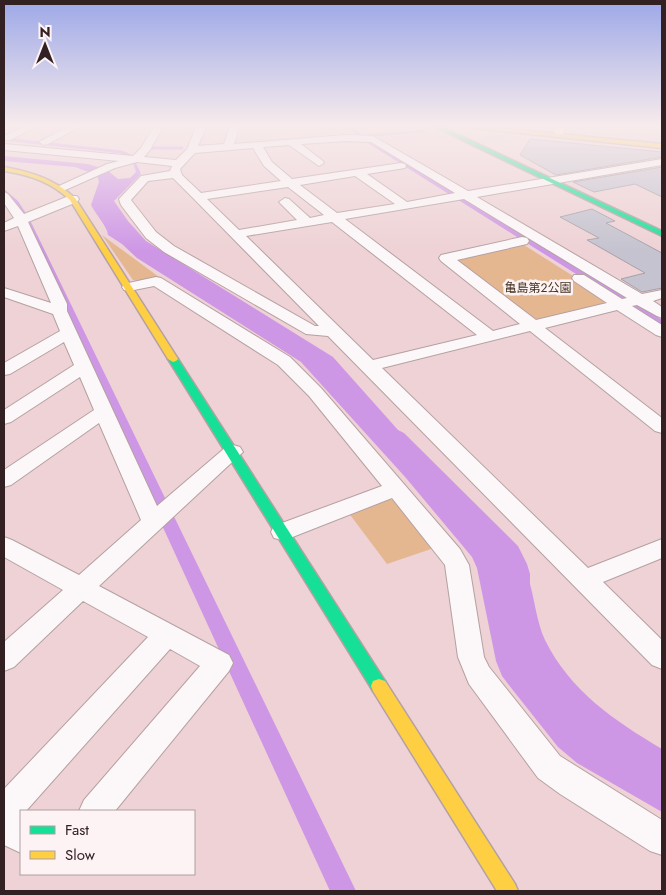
<svg xmlns="http://www.w3.org/2000/svg" width="666" height="895" font-family="Jost,'Noto Sans JP',sans-serif">
  <style>
    .green { fill: #e4b791 }
    .water { fill: #ce97e6 }
    .lines { fill: none; stroke-linecap: round; stroke-linejoin: round }
    .stream { stroke: #ce97e6; stroke-width: 3 }
    .building { fill: #c4c3cf; stroke: #a7a0a8 }
    .street-casing { stroke: #b5a0a2; stroke-width: 2 }
    .fast-casing { stroke: #b5a0a2; stroke-width: 3 }
    .slow-casing { stroke: #b5a0a2; stroke-width: 3 }
    .street { fill: #fcf8f9; fill-rule: evenodd }
    .fast { fill: #16e098; fill-rule: evenodd }
    .slow { fill: #ffcf43; fill-rule: evenodd }
    .labels { text-anchor: middle; dominant-baseline: central; stroke-width: 5; stroke-linejoin: round; paint-order: stroke }
    .far-park-label { font-size: 12px; fill: #43321f; stroke: #fef3f4 }
  </style>
  <rect width="100%" height="100%" fill="#eed2d5"/>
  <path class="green" d="M102 235 159 277 140 282 133 280Z
    M519 245H524L581 281 608 303 541 320 532 319 453 258Z
    M384 499 396 500 434 548 387 564 348 512Z"/>
  <path class="water" d="M346 125H350L362 135 423 130 427 132 367 137 628 298 662 320V328L355 135V133Z
    M4 156 88 164 107 170 118 179 130 178 136 172 133 163H136L141 174 114 201 128 221 146 241 333 357 398 430 404 433 518 546 527 564 530 574V584C535 602 537 623 545 640 570 691 615 721 662 749V812L577 763 558 747 512 689 502 676 496 661 477 568 472 557 406 478 301 362 137 258 122 244 108 235C107 226 96 215 91 205L99 182 97 175 75 167 4 161Z
    M4 189 18 201 29 218 356 891H330L14 203 4 194Z"/>
  <g class="lines">
    <path class="stream" d="M4 139 122 152 133 157
      M149 148H182"/>
  </g>
  <path class="building" d="M530 139 662 152V157L556 175 520 155Z
    M662 167V197L635 184 594 192 573 182Z
    M592 209 615 221 606 223 662 253V288L642 292 621 279 645 273 587 240 599 238 560 217Z"/>
  <g class="lines">
    <g class="street-casing">
      <path id="street" d="M28 125H40L10 140H4V136Z
        M71 125H83L48 144 44 145 39 142Z
        M155 125H164L150 150 144 157 176 160 187 149 197 125H207L198 146 224 144 230 125H240L234 144 345 135 373 136 468 191 662 159V165L477 197 642 294 662 290V298L653 301 662 307V318L657 316 637 305 632 306 662 325V337L656 335 617 310 545 328 662 418V433L655 431 530 331 382 368 588 568 662 539V558L603 582 662 640V669L652 665 328 336 306 334 164 252 146 238 121 205 119 199 141 176 170 171 172 166 137 162 115 168 63 191 57 188 59 186 107 164 119 161 4 150V144L133 156 141 148ZM345 141 371 142 455 193 407 202 367 174 405 168 406 166 405 164 401 163 292 179 272 162 263 147 289 145 319 166 324 163 323 161 301 144ZM253 148 264 166 281 181 201 193 182 175 180 169 195 153ZM355 176 395 204 337 213 300 185ZM173 178 194 199 319 326H315L174 246 156 232 131 200 148 181ZM288 187 324 215 310 218 289 199 285 198 279 202 297 220 239 230 207 199ZM464 199 627 298 622 299 584 275H574L572 278 574 281 607 303 536 320 457 260 527 244 529 241 527 238 522 237 441 255 439 258 441 261 520 324 493 331 345 219ZM332 222 477 335 373 360 246 236Z
        M556 125H566L562 136 559 137 554 134Z
        M4 192 8 194 24 214 69 196H77L79 199 77 202 28 222 67 304V311L157 506 226 447 233 445 240 447 243 452 99 586 229 655 233 663 229 671 115 811H79L84 800 200 666 170 649 26 811H21V853L4 845V789L148 637 83 601 14 667 4 671V642L63 590 4 557V537L12 540 79 575 141 520 99 423 11 485 4 487V470L94 410 80 377 11 422 4 424V410L74 365 64 342 10 374 4 375V363L60 331 53 314 4 297V288L51 303 18 226 4 231V223L14 218 4 203Z
        M156 277 161 278 290 357 321 388 460 549 469 565 484 657 489 667 560 756 662 820V855L650 851 560 794 538 778 469 684 458 657 445 565 392 498 290 538 282 540 274 538 271 532 274 526 382 486 309 396 278 365 154 286 129 291 124 290 122 287 124 284Z"/>
    </g>
    <g class="fast-casing">
      <path id="fast" d="M431 125H438L662 231V236Z
        M173 356 178 359 385 681 387 686 385 691 379 693 373 691 168 359Z"/>
    </g>
    <g class="slow-casing">
      <path id="slow" d="M445 125H466L662 144V148Z
        M4 167C31 172 54 179 75 198L178 359 176 361 173 362 168 359 70 200C51 182 30 175 4 171Z
        M379 679 385 681 515 884 518 891H497L373 691 371 686 373 681Z"/>
    </g>
    <use href="#street" class="street"/>
    <use href="#fast" class="fast"/>
    <use href="#slow" class="slow"/>
  </g>
  <linearGradient id="sky" x2="0" y2="1"><stop stop-color="#9da8e7"/><stop offset="0.5" stop-color="#f7ebec"/><stop offset="1" stop-color="#f7ebec" stop-opacity="0"/></linearGradient>
  <rect width="666" height="251" fill="url(#sky)"/>
  <g class="labels">
    <g class="far-park-label">
      <text x="538" y="288">亀島第２公園</text>
    </g>
  </g>
  <rect width="666" height="895" fill="none" stroke="#332022" stroke-width="10"/>
  <rect x="20" y="810" width="175" height="65" fill="#fef3f4" stroke="#ad9fa0"/>
  <rect x="30" y="826" width="25" height="8" fill="#16e098" stroke="#ad9fa0"/>
  <text x="65" y="835" font-size="15" fill="#332022">Fast</text>
  <rect x="30" y="851" width="25" height="8" fill="#ffcf43" stroke="#ad9fa0"/>
  <text x="65" y="860" font-size="15" fill="#332022">Slow</text>
  <g transform="translate(45 45)" stroke="#fef3f4" stroke-width="4" paint-order="stroke">
  <path d="M0-4L9 19L0 12L-9 19Z" fill="#332022"/>
  <text y="-8" font-size="14" font-weight="bold" text-anchor="middle" fill="#332022">N</text>
  </g>
</svg>
